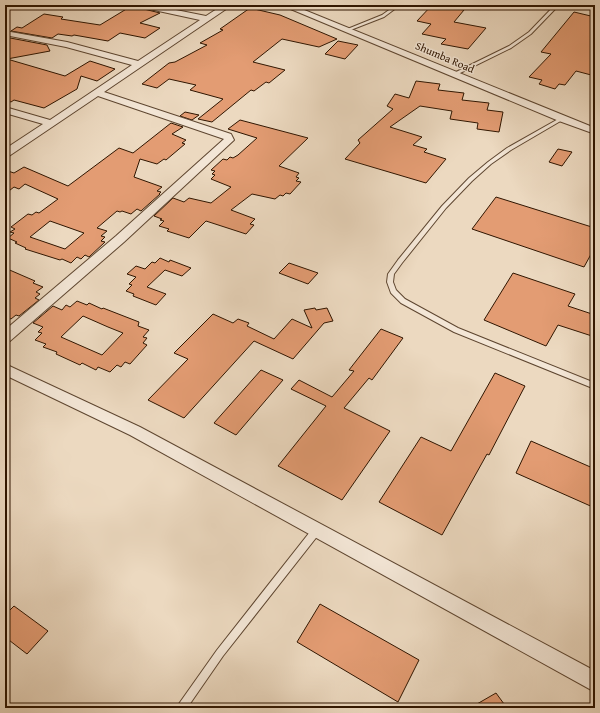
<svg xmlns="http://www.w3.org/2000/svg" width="600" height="713" font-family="'Gentium Book Plus',serif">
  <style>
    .building { fill: #e39c73; stroke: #2f1500; fill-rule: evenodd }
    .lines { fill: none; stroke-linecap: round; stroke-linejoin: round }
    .service-casing { stroke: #5e4630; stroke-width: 2 }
    .minor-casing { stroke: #5e4630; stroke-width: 2 }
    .service { fill: #f3e6d6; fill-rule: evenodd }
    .minor { fill: #f3e6d6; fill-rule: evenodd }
    .labels { text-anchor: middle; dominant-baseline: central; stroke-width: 3; stroke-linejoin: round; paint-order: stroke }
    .far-street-label { font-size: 11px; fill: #2f1500; stroke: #f3e6d6 }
  </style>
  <rect width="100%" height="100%" fill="#ecd9c0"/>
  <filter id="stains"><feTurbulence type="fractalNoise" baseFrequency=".005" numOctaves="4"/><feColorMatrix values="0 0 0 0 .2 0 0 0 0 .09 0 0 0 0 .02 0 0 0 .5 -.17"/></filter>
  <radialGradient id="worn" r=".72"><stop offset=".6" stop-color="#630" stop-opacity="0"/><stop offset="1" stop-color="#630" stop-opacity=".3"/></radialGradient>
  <path class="building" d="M133 5 140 8 160 13 140 23 160 28 145 38 120 33 108 41 74 35 72 36 58 34 52 38 11 31 17 27 22 28 44 14 63 17 61 19 100 25Z
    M432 5 464 10 454 22 486 28 468 49 441 44 446 39 422 34 431 24 417 21Z
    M250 8 280 15 337 39 319 47 282 39 253 62 285 70 269 83 266 82 254 91 251 90 212 122 198 119 223 99 190 90 196 85 169 79 157 88 142 84 169 63 175 62 207 45 200 43 223 30 220 29Z
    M574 12 595 17V76L576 71 565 85 559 84 555 89 539 84 542 80 529 77 551 54 541 52Z
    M5 37 47 45 50 51 7 59 65 76 90 61 115 69 97 81 81 76 77 89 44 108 14 100 11 102 5 100Z
    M338 41 358 45 345 59 325 54Z
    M416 81 440 84 438 90 464 93 462 100 489 103 487 110 503 112 499 132 477 129 478 123 450 119 452 111 420 106 390 127 422 137 413 145 427 149 424 152 446 159 426 183 345 159 360 143 358 140 393 109 387 106 395 94 409 98Z
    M185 112 199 115 192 120 180 116Z
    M240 120 308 138 279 166 299 173 296 177 299 178 296 181 301 182 290 194 286 193 283 196 280 195 275 199 252 194 231 210 255 219 250 224 254 225 246 234 206 221 189 238 167 231 169 229 159 226 164 221 160 220 162 219 154 216 173 198 184 202 189 198 211 203 231 187 211 179 215 175 212 174 215 171 211 170 223 159 227 160 230 157 233 158 238 155 257 138 228 129Z
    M171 123 183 127 172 134 186 140 182 143 185 144 166 160 164 159 157 164 140 159 134 177 162 187 157 191 161 192 159 194H160L141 211 137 209 131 214 122 211 120 212 117 211 97 228 107 231 101 236 105 237 101 241 105 242 89 257 85 255 81 259 77 257 71 263 62 259 60 260 25 249 26 248 15 243 17 242 8 238 14 233 10 232 15 229 11 227 28 214 32 215 36 212 39 213 58 199 25 184 19 189 14 187 5 194V170L14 173 24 167 68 186 119 148 133 153ZM50 221 84 233 65 249 30 237Z
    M558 149 572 152 562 166 549 162Z
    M496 197 595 228V247L584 267 472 229Z
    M160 258 169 262 170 260 191 268 182 276 165 270 147 287 166 294 156 305 133 296 134 294 126 291 132 285 129 284 136 277 127 274 136 266 145 269 152 262 155 263Z
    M289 263 318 273 308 284 279 273Z
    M5 268 35 281 33 283 43 287 36 292 40 294 35 298 39 300 19 316 16 315 11 319 5 317Z
    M513 273 575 294 568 306 595 315V337L558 325 546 346 484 320Z
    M77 301 87 305 89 303 102 309 103 308 139 322 138 326 149 330 143 337 147 338 143 343 147 345 130 364 125 362 121 367 117 365 110 372 98 367 96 370 82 363 80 365 56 354 57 352 43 347 46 344 35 340 42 333 38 332 43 327 33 323 53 306 62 310 66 305 70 307ZM83 316 108 327 123 333 102 355 61 337Z
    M315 308 316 310 327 308 333 321 324 323 293 359 254 341 184 418 148 400 188 359 174 353 213 314 233 323 238 319 249 323 247 326 274 339 292 319 312 328 304 310Z
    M381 329 403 338 372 380 369 378 344 408 390 431 342 500 278 466 326 406 291 389 299 380 332 397 354 371 349 370Z
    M261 370 283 380 236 435 214 423Z
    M495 373 525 386 489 455 487 454 442 535 379 502 421 437 451 451Z
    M531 441 595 469V508L516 473Z
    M320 604 419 660 398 702 297 642Z
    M14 606 48 631 27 654 5 637V607L10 610Z
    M496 693 507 708H470Z"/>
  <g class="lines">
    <g class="service-casing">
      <path id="service" d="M396 5H400L384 17 348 31 345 30 382 15Z
        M555 5H559L531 34 511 48 456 75 452 74 509 46 529 32Z
        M560 118 564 119 511 150 491 164 472 181 446 208 402 263 394 274 393 282 396 290 405 299 458 328 595 383V389L454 332 401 303 391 293 387 282 388 274 398 260 442 206 469 178 488 162 507 148Z
        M316 527 319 528 320 531 319 534 223 656 187 708H176L217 650 313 528Z"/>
    </g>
    <g class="minor-casing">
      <path id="minor" d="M136 5H151L206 16 223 5H232L104 92 231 134 234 140 124 242 10 341 5 343V330L116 236 224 139 98 96 9 156 5 157V149L43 124 5 113V107L50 120 132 65 66 47 5 35V31L67 42 138 61 200 20 140 7Z
        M281 5H292L595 128V134L559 121Z
        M5 364 140 427 595 671V692L130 435 5 375Z"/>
    </g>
    <use href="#service" class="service"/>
    <use href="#minor" class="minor"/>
  </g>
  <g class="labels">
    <g class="far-street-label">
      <text transform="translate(445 57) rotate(23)">Shumba Road</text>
    </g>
  </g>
  <rect width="600" height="713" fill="none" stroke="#ecd9c0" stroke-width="20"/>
  <rect x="6" y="6" width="588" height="701" fill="none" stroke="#2f1500" stroke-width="2"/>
  <rect x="10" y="10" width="580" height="693" fill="none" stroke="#2f1500"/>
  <rect width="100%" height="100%" filter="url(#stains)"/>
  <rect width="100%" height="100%" fill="url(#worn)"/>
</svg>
